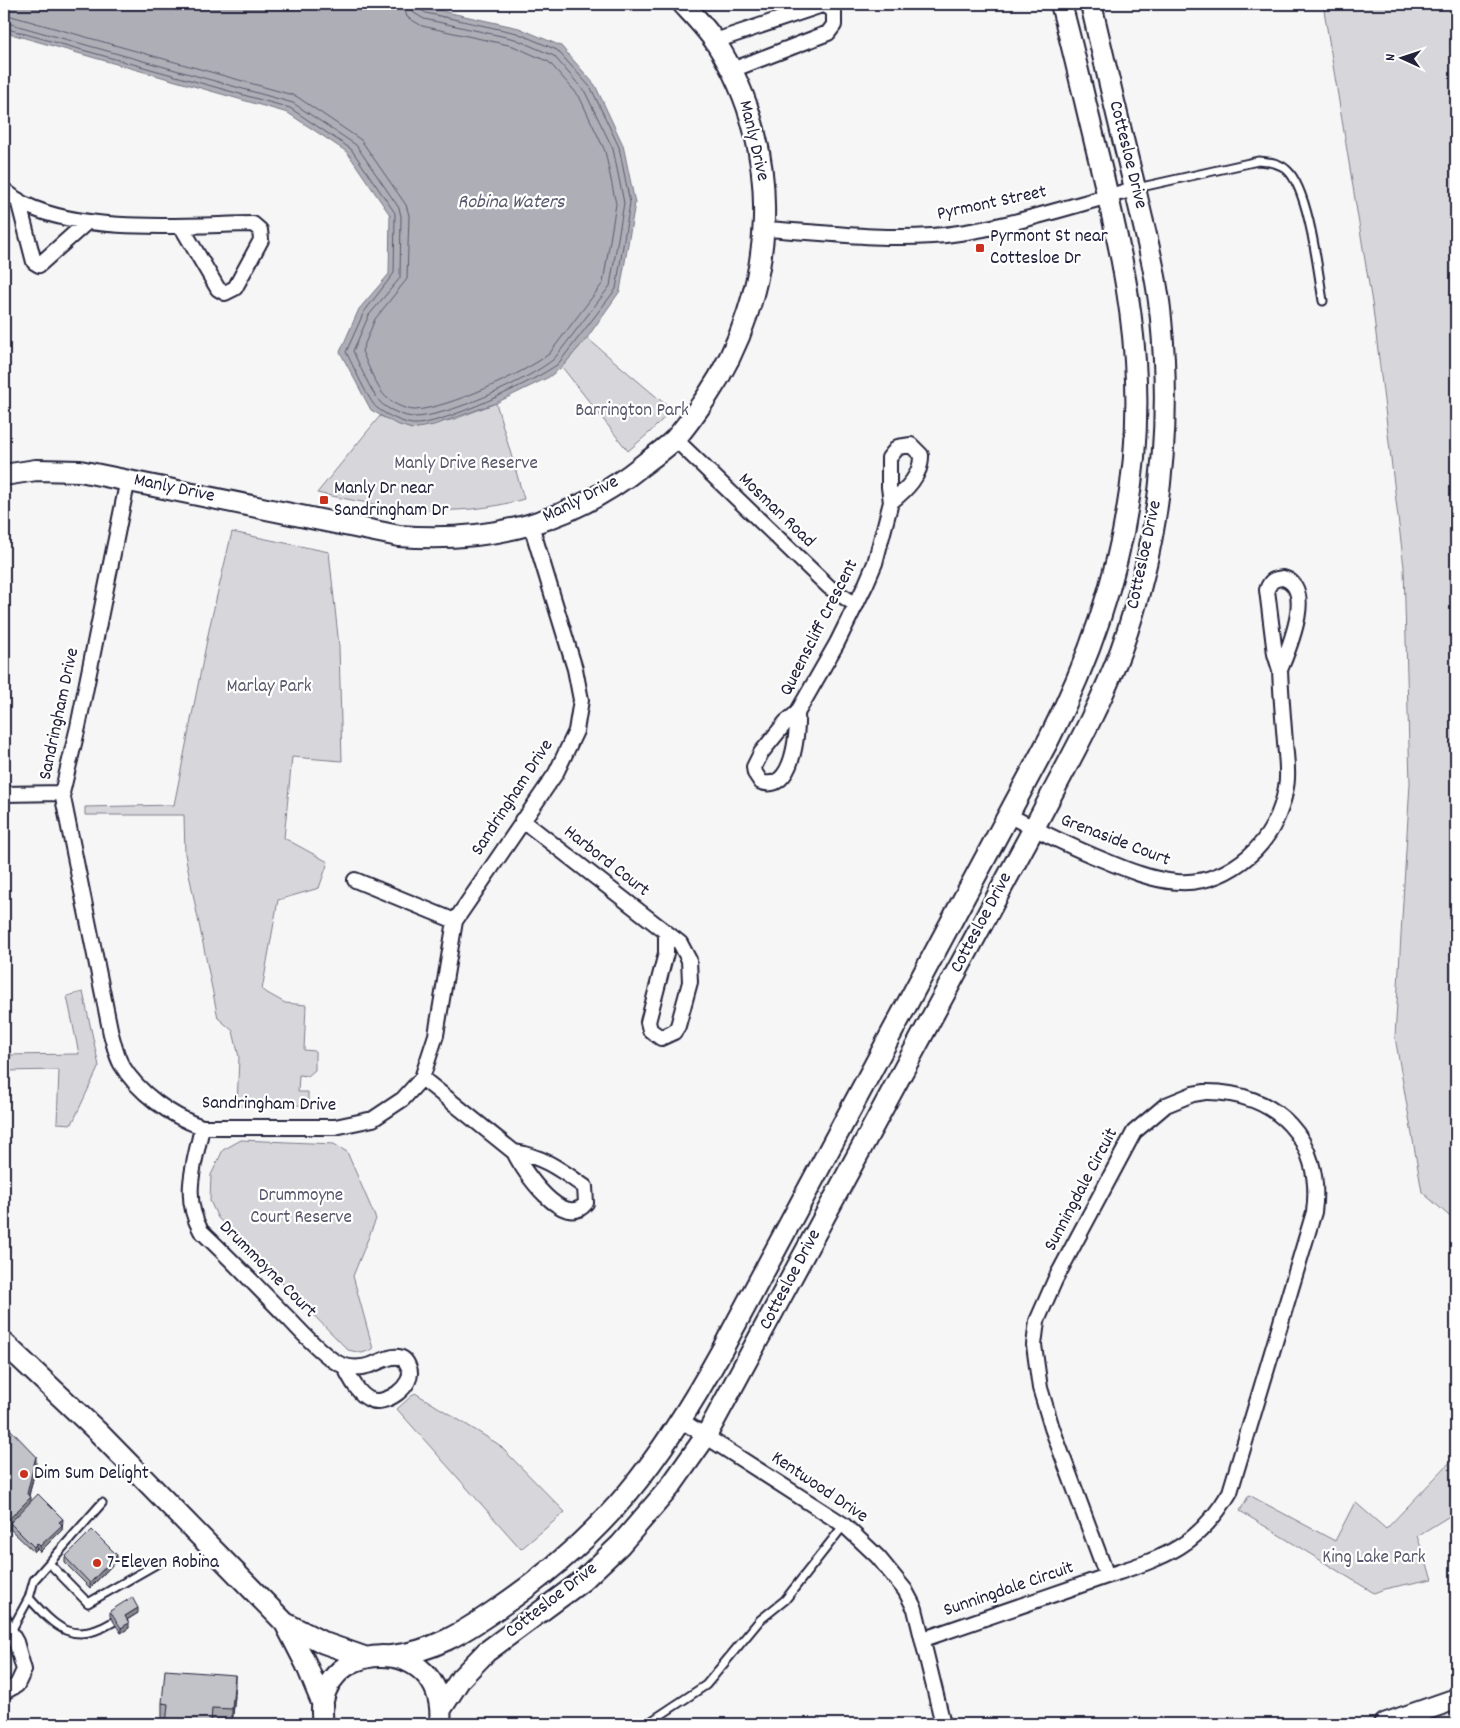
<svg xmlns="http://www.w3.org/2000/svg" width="1460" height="1728" font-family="Dekko,sans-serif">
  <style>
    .green { fill: #d7d7db; stroke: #7c7c8b }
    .water { fill: #aeaeb7; stroke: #767685 }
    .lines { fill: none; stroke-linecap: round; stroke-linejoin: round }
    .shore { stroke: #5a5a6d; stroke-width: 1 }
    .lane-casing { stroke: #22223b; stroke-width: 11 }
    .street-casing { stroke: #22223b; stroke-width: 18 }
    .secondary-casing { stroke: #22223b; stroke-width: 24 }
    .lane { stroke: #fff; stroke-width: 7 }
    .street { stroke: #fff; stroke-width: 14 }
    .secondary { stroke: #fff; stroke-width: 20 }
    .wall { fill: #a7a7ad; stroke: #22223b }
    .shaded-wall { fill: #88888d; stroke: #22223b }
    .building { fill: #c2c2c9; stroke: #22223b }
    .poi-dot { fill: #c8321e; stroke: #fff; stroke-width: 2 }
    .labels { text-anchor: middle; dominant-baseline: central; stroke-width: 4.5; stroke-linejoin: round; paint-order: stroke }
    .street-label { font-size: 19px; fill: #22223b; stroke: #fff }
    .poi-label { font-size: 19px; fill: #22223b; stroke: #fff; text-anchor: start }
    .park-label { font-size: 19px; fill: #58586b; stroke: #fff }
    .water-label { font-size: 20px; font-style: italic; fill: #5a5a6d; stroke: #fff }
  </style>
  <rect width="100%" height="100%" fill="#f6f6f7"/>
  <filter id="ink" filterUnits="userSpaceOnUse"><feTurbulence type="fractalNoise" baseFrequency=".02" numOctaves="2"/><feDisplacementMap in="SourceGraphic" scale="10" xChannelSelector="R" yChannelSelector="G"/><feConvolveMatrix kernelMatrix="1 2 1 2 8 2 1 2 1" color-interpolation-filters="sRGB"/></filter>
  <g filter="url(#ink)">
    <path class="green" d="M1323 4H1456V1222L1422 1192 1395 1037 1410 783 1404 567 1373 309Z
      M587 338 672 410 649 433 628 451 562 367Z
      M496 403 524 499C452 520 389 508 317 493L380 416 412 429 455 419Z
      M232 532 329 552 339 646 342 761 292 757 284 838 328 862 319 888 278 900 262 990 285 1003 306 1005 304 1050 315 1051V1070L308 1076 299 1075 298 1092H308V1105L237 1106 239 1057 233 1031 218 1018 185 854 184 815H85V807L174 805 210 625Z
      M83 992 99 1066 72 1124 57 1123 59 1070 4 1071V1055L79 1054 67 996Z
      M241 1140 334 1144 347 1152 376 1219 353 1276 373 1349 362 1353 348 1350 218 1218 210 1201 211 1175 223 1150Z
      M415 1393 498 1444 565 1512 521 1549 397 1409Z
      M1456 1456V1512L1417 1536 1432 1579 1384 1589 1374 1593 1240 1511 1249 1495 1335 1541 1355 1502 1386 1529Z"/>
    <path class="water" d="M4 4H417L428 8 519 28 561 46 595 85 623 145 635 203 620 291 587 338 562 367 549 377 496 403 434 425 412 429 396 424 371 410 340 352 359 309 389 274 390 215 347 152 288 113 4 32Z"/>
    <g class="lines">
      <path class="shore" d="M4 14 296 96 361 140 406 205 409 215 407 279 375 319 362 351C367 363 378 391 387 398 393 404 407 410 415 410 448 408 523 374 549 354L603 283 616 204 605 151 579 96 549 62 513 46 422 26 407 17 403 4
        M4 22 293 103 356 145 399 208 401 216 400 278 369 315 353 351C360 366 370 390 380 402 386 409 405 417 414 417 448 417 528 380 554 359L610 286 624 203 613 149 585 92 554 56 515 39 424 19 414 13 411 4
        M4 28 290 108 351 149 395 213 394 273 364 312 346 352C352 363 369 402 377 408 386 415 401 422 412 424 439 427 535 381 558 364L616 289 630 203 619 147 591 88 557 50 517 33 426 13 419 9 417 4"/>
      <g class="lane-casing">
        <path id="lane" d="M1137 188 1258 161C1269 162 1278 162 1287 170 1309 190 1318 271 1323 301
          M102 1503 49 1563 88 1603 160 1562
          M29 1598C56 1628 73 1646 113 1622
          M11 1631 29 1598 34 1580 49 1563
          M647 1724 706 1685 760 1620 785 1600 844 1525"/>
      </g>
      <g class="street-casing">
        <path id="street" d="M715 41 822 5 829 7 834 12V25L828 33 732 70
          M4 190C11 195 18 202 26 205 87 234 187 225 253 224L260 230 261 240 235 288 225 293 218 289 181 226
          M18 200 34 262 39 265 86 223
          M765 229C818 232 880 240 932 236 996 232 1072 205 1135 189
          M675 439 829 587 856 605
          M128 479 78 727 62 793 111 1034C114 1044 116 1055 121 1064 138 1093 171 1116 202 1127H335L373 1119 403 1099 422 1078 436 1035 455 921 556 773 576 731 581 700 575 669 531 525
          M1283 578C1316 587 1288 650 1280 670L1275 654 1267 590C1270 581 1273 579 1283 578Z
          M797 713C798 733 793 793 761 782L755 773 754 767 761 753 786 722 797 713 837 643 866 584 875 563 891 502 889 487V458L898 447 911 445 921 455C922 475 906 490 891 502
          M4 794 62 793
          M1008 815C1039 831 1069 846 1101 859 1154 881 1199 899 1249 856 1269 839 1282 813 1286 787 1289 773 1286 757 1285 742 1283 718 1281 694 1280 670
          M522 820 680 943 689 960 690 982 678 1026 674 1032 661 1038 650 1030 648 1022 666 953V934
          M355 880 455 921
          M422 1078 514 1152C543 1156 562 1171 585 1187L586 1203C564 1231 523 1171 514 1152
          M1205 1092C1276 1091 1324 1140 1314 1212L1230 1492C1198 1547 1165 1557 1107 1576L1052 1428 1040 1388 1034 1345 1037 1321 1055 1280 1134 1132 1166 1105 1193 1094Z
          M202 1127C195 1163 181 1196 201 1231 232 1260 260 1290 290 1320 303 1334 318 1350 334 1361 345 1368 358 1369 371 1365 383 1361 402 1347 409 1368 416 1385 384 1408 369 1399 357 1393 350 1377 344 1366
          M682 1421 844 1525 878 1557 905 1590 915 1609 943 1724
          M4 1621 16 1642 24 1670 17 1685 4 1692
          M924 1639 1107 1576"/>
      </g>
      <g class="secondary-casing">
        <path id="secondary" d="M4 475 36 470 80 471 399 536C492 543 571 523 644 464 654 456 666 448 675 439 686 427 696 412 706 398 777 294 786 151 716 43 707 29 694 16 683 4
          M4 1343 97 1431 285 1623 306 1664 323 1705
          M285 1623 324 1643 364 1657
          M391 1656C432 1652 464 1632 497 1609 605 1536 661 1461 723 1348L1049 739C1109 621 1144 494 1135 361 1131 292 1115 226 1099 159 1086 107 1075 55 1061 4
          M441 1709 461 1678 486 1652 582 1581 620 1545 670 1487 706 1436 1034 828C1064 770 1098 712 1121 650 1159 544 1172 431 1161 319 1157 273 1144 229 1134 184 1119 124 1105 64 1091 4
          M323 1724C309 1637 449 1630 440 1724
          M1384 1724 1456 1699"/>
      </g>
      <use href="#lane" class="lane"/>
      <use href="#street" class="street"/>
      <use href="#secondary" class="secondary"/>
    </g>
    <path class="wall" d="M4 1425 36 1466 29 1496 31 1502 63 1524 62 1525V1530L40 1552 37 1549 34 1552 10 1529 4 1535Z
      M65 1557 117 1560 90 1588 65 1563Z
      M110 1611 138 1613 127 1620 129 1628 121 1633 110 1616Z
      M235 1696 232 1724H166L162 1723V1703Z"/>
    <path class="shaded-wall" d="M36 1456V1466L28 1499 31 1497V1507L10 1523V1529L4 1535V1524Z
      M63 1519 62 1530 40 1552V1546L59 1522Z
      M37 1543V1549L34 1552V1547Z
      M117 1555V1560L90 1588V1583Z
      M138 1608V1613L125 1621V1616Z
      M129 1623V1628L121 1633V1628Z
      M235 1675V1696L232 1724V1709Z"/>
    <path class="building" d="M4 1425 7 1426 36 1456 27 1494 31 1497 4 1524Z
      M38 1494 63 1519 59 1522 62 1525 40 1546 37 1543 34 1547 10 1523Z
      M92 1530 117 1555 90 1583 65 1557Z
      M132 1597 138 1608 125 1616 129 1623 121 1628 110 1611Z
      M165 1670 235 1675 232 1709 212 1708 211 1724H166L168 1704 162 1703Z"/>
  </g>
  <g class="poi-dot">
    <rect x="975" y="243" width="10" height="10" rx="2.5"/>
    <rect x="319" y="495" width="10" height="10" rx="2.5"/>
    <circle cx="24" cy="1474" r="5"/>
    <circle cx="97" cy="1563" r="5"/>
  </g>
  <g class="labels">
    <g class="street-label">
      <text transform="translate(753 141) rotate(77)">Manly Drive</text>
      <text transform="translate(1127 155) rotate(76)">Cottesloe Drive</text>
      <text transform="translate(992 204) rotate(-12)">Pyrmont Street</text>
      <text transform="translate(174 489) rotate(12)">Manly Drive</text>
      <text transform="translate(581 500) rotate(-27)">Manly Drive</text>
      <text transform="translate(776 511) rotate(44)">Mosman Road</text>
      <text transform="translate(1145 555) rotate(-78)">Cottesloe Drive</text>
      <text transform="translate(820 628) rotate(-63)">Queenscliff Crescent</text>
      <text transform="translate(60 714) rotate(-78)">Sandringham Drive</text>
      <text transform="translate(513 798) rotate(-57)">Sandringham Drive</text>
      <text transform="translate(1115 841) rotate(21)">Grenaside Court</text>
      <text transform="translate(606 862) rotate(38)">Harbord Court</text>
      <text transform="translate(982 923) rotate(-62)">Cottesloe Drive</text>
      <text transform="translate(269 1105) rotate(1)">Sandringham Drive</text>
      <text transform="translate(1082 1190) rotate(-62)">Sunningdale Circuit</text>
      <text transform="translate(267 1270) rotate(45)">Drummoyne Court</text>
      <text transform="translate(791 1280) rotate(-62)">Cottesloe Drive</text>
      <text transform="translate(819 1488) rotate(34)">Kentwood Drive</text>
      <text transform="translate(1009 1590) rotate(-19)">Sunningdale Circuit</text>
      <text transform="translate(552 1601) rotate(-38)">Cottesloe Drive</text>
    </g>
    <g class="poi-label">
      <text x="990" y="237">Pyrmont St near<tspan x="990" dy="22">Cottesloe Dr</tspan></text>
      <text x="334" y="489">Manly Dr near<tspan x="334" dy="22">Sandringham Dr</tspan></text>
      <text x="34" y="1474">Dim Sum Delight</text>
      <text x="107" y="1563">7-Eleven Robina</text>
    </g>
    <g class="park-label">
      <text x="632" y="411">Barrington Park</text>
      <text x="466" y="464">Manly Drive Reserve</text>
      <text x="269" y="687">Marlay Park</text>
      <text x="301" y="1196">Drummoyne<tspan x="301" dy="22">Court Reserve</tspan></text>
      <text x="1374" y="1558">King Lake Park</text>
    </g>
    <g class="water-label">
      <text x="511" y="203">Robina Waters</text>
    </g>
  </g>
  <rect width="1460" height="1728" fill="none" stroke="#fff" stroke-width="20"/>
  <rect x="10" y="10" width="1440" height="1708" fill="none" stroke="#22223b" stroke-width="2" filter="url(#ink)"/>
  <g transform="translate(1402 58) rotate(273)" stroke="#ffffff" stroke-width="4" paint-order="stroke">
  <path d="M0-4L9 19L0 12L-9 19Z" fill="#22223b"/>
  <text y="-8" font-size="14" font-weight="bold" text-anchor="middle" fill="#22223b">N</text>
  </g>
</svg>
